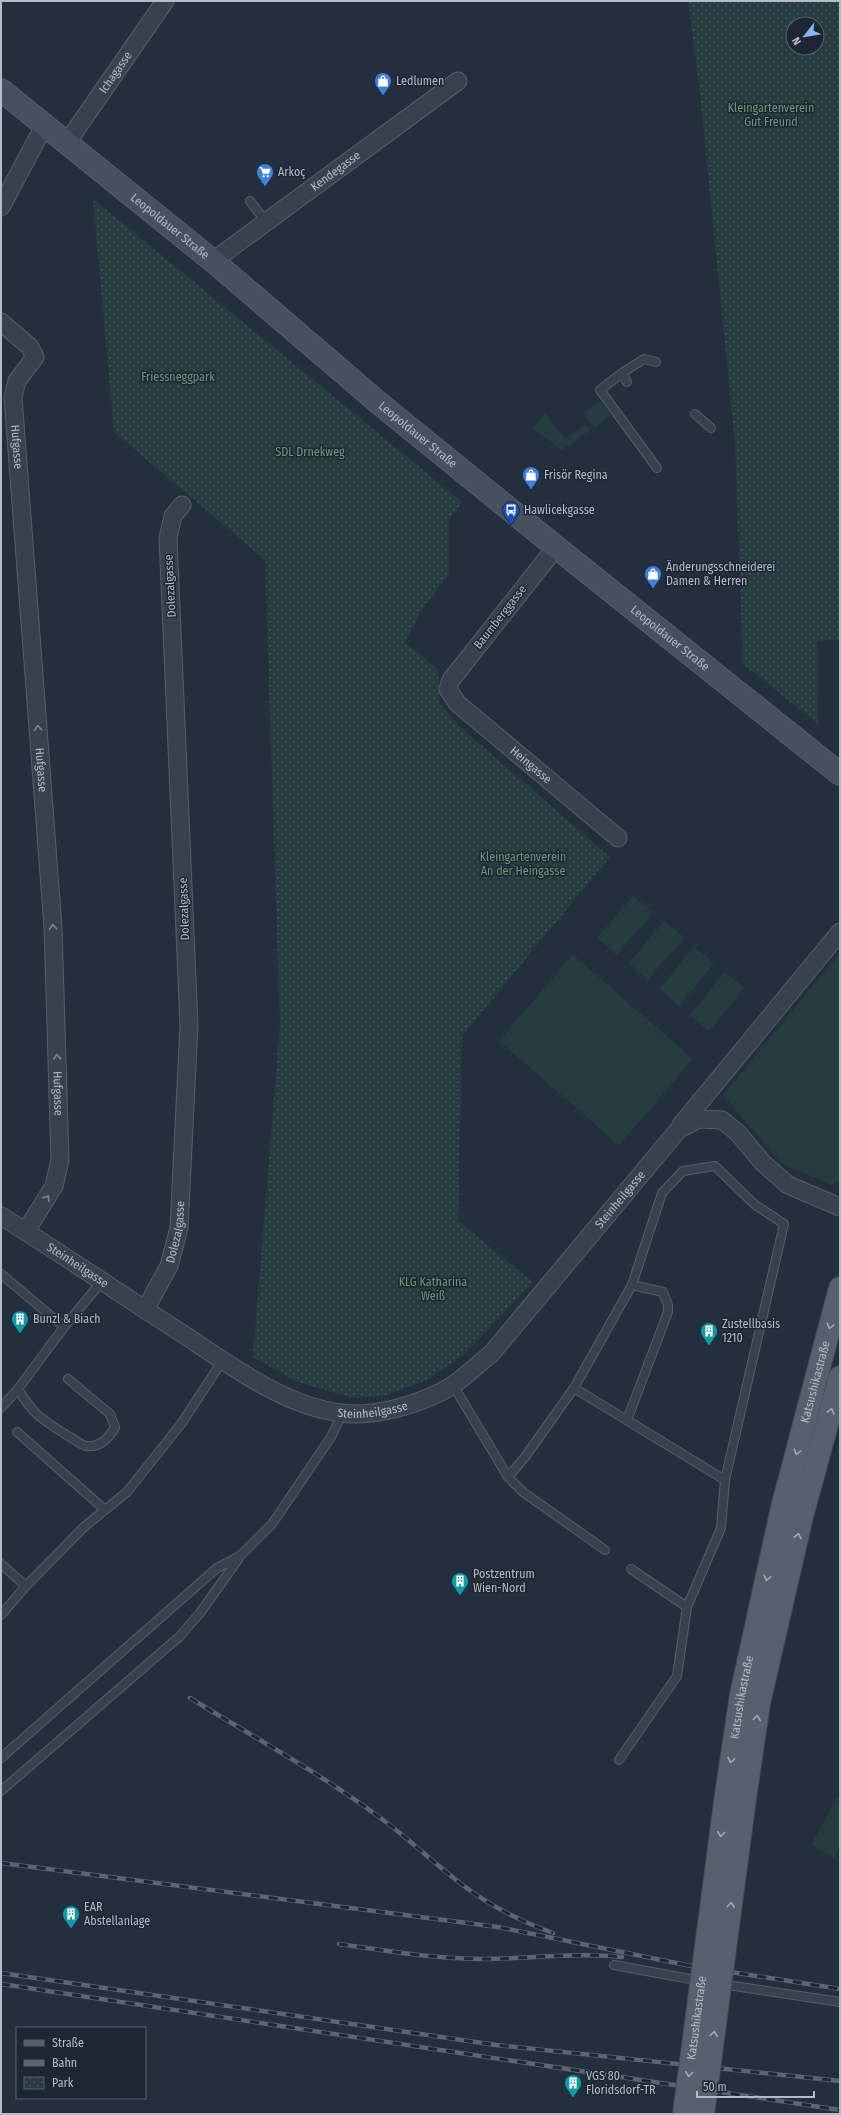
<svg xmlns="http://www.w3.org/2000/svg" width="841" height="2115" font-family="'Fira Sans Condensed',sans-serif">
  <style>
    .grass { fill: #263c3f }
    .park { fill: url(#park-dots); fill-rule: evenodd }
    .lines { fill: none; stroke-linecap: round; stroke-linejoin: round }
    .lane-casing { stroke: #565f6c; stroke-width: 10 }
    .street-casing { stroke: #565f6c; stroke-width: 19 }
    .secondary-casing { stroke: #565f6c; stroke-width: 24 }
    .primary-casing { stroke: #414a57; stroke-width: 24 }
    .lane { stroke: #38414e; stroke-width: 8 }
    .street { stroke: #38414e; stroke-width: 17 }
    .secondary { stroke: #465061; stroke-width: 22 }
    .primary { stroke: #56606e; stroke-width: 22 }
    .rail-casing { stroke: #5a6575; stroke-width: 4.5 }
    .rail { stroke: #1d2633; stroke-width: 3; stroke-dasharray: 9; stroke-linecap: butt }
    .primary-bridge-casing { stroke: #414a57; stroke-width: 24; stroke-linecap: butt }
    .primary-bridge { stroke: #56606e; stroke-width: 22 }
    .oneway { stroke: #7c8592 }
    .oneway2 { stroke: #a1aab7 }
    .labels { text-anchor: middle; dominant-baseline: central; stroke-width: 3; stroke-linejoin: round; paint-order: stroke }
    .street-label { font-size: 12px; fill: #b4bcc9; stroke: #1d2633 }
    .poi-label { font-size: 12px; fill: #b4bcc9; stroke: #1d2633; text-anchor: start }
    .park-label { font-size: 12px; fill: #6b9a76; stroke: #1d2633 }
  </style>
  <defs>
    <pattern id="park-dots" width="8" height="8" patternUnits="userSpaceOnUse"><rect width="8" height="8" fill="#263c3f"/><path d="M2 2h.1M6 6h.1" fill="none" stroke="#435659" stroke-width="1.8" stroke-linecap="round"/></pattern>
  </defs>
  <rect width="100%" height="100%" fill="#242f3e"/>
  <path class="grass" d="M600 401 611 415 594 428 583 413Z
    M545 413 565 439 586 424 590 430 562 450 533 429Z
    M633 896 653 912 617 955 597 938Z
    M664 921 684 937 648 980 629 963Z
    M694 947 714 963 679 1006 659 989Z
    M840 953V1180L832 1185 781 1163 723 1095Z
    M573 955 693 1059 619 1145 499 1041Z
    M725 972 745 988 709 1031 690 1015Z
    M837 1797 840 1799V1847L834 1858 811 1845Z"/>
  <path class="park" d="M688 1H840V640L817 641 818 724 743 664 735 443 699 85ZM793 24H817V48H793Z
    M93 199 462 502 449 520V574L421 611 405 642 438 670 439 702 459 726 610 857 462 1036 458 1221 533 1282 465 1354 427 1380 383 1396 352 1398 295 1381 253 1357 280 1024 265 560 114 432Z"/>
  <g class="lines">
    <g class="lane-casing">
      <path id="lane" d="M250 201 266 222
        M622 373 600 390 657 468
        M627 382 622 373 644 359 656 362
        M695 414 711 428
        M1 1274 64 1327
        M68 1379 110 1414 115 1427C109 1438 100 1448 86 1446 81 1445 74 1439 70 1437 44 1421 33 1415 18 1389L64 1327 102 1281
        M453 1385 508 1477 523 1492 605 1550
        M574 1388 632 1285 662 1193 683 1171 715 1166 754 1204 784 1224 725 1480
        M1 1408 18 1389
        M627 1420 668 1312V1305L663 1292 632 1285
        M17 1432 104 1509
        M508 1477 525 1457 574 1388 725 1480 721 1528 687 1607 677 1676 619 1760
        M1 1564 26 1586
        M631 1569 687 1607
        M1 1615 26 1586 84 1527 127 1492 181 1424 223 1360
        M1 1758 217 1568 240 1556 272 1524 331 1437 342 1414
        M1 1791 179 1637 200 1613 239 1558
        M614 1965 701 1981
        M721 1984 840 2002"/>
    </g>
    <g class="street-casing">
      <g id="street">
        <path id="s1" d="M66 144 165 1"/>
        <path d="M1 207 44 126"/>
        <path id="s2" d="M213 261 458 81"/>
        <path id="s3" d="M1 322 30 347 35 357 17 381 13 397 53 927 60 1160 54 1186 26 1231"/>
        <path id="s4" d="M556 547 451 680 448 689 457 703 618 838"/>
        <path d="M681 1125 840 932"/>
        <path id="s5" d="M1 1216C62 1254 122 1295 183 1334 230 1365 284 1406 341 1413 375 1418 425 1403 453 1385 466 1376 478 1364 491 1354L679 1129 699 1119 722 1120 738 1133 762 1162 788 1185 840 1207"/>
        <path id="s6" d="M145 1310 169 1266 179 1228 189 1025 168 538 173 516 182 505"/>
      </g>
    </g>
    <g class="secondary-casing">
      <g id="secondary">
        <path id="s7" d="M1 90 213 261 380 404 556 547 840 774"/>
      </g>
    </g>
    <g class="primary-casing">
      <g id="primary">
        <path id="s8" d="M726 1795 741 1695 782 1508 840 1288"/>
        <path d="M745 1798 759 1703 802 1516 840 1377"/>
      </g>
    </g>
    <use href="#lane" class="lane"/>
    <use href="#street" class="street"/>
    <use href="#secondary" class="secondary"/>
    <use href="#primary" class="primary"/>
    <g class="rail-casing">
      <path id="rail" d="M190 1698C252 1736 316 1771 375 1814 405 1835 431 1861 460 1883 488 1905 520 1921 553 1933
        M1 1863 498 1927 691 1966
        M339 1944C387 1951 436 1959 485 1959 531 1959 576 1952 622 1957
        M686 1965 840 1989
        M1 1973 496 2045 840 2081
        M1 1984 840 2110"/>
    </g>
    <use href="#rail" class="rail"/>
    <g class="primary-bridge-casing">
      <g id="primary-bridge">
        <path id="s9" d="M684 2114 726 1795"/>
        <path d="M703 2114 745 1798"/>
      </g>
    </g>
    <use href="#primary-bridge" class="primary-bridge"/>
  </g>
  <defs><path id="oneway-chevron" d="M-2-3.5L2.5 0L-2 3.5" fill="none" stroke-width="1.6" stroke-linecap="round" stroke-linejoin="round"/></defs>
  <g class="oneway">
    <use href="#oneway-chevron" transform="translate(38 728) rotate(-94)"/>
    <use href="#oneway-chevron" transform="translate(53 927) rotate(-93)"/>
    <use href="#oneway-chevron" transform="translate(57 1057) rotate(-92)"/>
    <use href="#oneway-chevron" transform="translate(47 1198) rotate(-58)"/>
  </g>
  <g class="oneway2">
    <use href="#oneway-chevron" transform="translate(830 1326) rotate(105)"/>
    <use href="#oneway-chevron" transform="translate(831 1411) rotate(-75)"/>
    <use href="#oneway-chevron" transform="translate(797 1452) rotate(105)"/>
    <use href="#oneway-chevron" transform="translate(798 1536) rotate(-77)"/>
    <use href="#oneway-chevron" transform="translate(767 1578) rotate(102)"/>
    <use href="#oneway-chevron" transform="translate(757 1718) rotate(-82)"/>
    <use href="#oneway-chevron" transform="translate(731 1760) rotate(99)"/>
    <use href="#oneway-chevron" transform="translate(721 1834) rotate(97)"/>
    <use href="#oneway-chevron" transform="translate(731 1905) rotate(-83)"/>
    <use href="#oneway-chevron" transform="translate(714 2034) rotate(-83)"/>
    <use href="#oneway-chevron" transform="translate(689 2074) rotate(97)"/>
  </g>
  <defs>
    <g id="shop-pin" transform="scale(0.9)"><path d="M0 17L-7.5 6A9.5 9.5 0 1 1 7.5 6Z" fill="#3f7fe0" stroke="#1d2633"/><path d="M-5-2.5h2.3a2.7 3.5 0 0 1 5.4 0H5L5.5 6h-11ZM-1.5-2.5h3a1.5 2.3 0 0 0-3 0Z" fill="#fff"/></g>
    <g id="supermarket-pin" transform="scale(0.9)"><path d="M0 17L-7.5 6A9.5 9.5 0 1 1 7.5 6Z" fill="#3f7fe0" stroke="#1d2633"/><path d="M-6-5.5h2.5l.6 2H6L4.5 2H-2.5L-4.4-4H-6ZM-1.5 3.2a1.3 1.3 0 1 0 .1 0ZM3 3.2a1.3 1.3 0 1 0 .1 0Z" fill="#fff"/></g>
    <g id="bus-pin" transform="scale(0.9)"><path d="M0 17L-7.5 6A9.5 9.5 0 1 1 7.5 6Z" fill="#1a4fb4" stroke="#1d2633"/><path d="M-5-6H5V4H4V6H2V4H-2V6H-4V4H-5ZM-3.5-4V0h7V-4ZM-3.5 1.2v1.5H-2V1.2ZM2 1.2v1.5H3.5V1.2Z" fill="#fff"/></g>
    <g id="building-pin" transform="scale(0.9)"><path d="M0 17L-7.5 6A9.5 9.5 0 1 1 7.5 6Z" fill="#0f9aa8" stroke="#1d2633"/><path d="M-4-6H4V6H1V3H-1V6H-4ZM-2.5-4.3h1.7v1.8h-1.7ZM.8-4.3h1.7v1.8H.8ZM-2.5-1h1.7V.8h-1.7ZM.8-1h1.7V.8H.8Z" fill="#fff"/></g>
  </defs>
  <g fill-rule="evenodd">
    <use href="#shop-pin" x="383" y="81"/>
    <use href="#supermarket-pin" x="265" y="172"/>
    <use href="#shop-pin" x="531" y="475"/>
    <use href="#bus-pin" x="511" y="510"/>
    <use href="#shop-pin" x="653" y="574"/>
    <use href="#building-pin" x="20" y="1319"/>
    <use href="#building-pin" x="709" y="1331"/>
    <use href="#building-pin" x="460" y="1581"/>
    <use href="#building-pin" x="71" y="1914"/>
    <use href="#building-pin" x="573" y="2083"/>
  </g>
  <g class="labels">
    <g class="street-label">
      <text stroke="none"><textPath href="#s1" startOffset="87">Ichagasse</textPath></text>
      <text stroke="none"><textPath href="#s2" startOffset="152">Kendegasse</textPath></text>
      <text stroke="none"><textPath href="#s7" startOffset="217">Leopoldauer Straße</textPath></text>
      <text stroke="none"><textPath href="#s7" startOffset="541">Leopoldauer Straße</textPath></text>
      <text stroke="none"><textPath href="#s3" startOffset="146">Hufgasse</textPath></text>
      <text transform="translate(170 586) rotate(-93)">Dolezalgasse</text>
      <text transform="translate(500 617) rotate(-52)">Baumberggasse</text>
      <text stroke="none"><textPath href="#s7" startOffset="865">Leopoldauer Straße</textPath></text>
      <text stroke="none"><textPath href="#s4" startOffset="292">Heingasse</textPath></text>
      <text stroke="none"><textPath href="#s3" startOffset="470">Hufgasse</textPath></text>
      <text transform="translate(184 909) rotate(-92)">Dolezalgasse</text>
      <text stroke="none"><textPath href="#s3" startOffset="794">Hufgasse</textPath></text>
      <text stroke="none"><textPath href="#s5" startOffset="763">Steinheilgasse</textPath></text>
      <text stroke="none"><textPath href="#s6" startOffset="85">Dolezalgasse</textPath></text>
      <text stroke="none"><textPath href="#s5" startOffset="91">Steinheilgasse</textPath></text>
      <text stroke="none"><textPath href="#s8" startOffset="423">Katsushikastraße</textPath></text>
      <text stroke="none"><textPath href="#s5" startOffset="427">Steinheilgasse</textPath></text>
      <text stroke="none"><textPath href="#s8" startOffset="99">Katsushikastraße</textPath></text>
      <text stroke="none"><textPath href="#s9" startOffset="97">Katsushikastraße</textPath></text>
    </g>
    <g class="poi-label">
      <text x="396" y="81">Ledlumen</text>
      <text x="278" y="172">Arkoç</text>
      <text x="544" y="475">Frisör Regina</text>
      <text x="524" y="510">Hawlicekgasse</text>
      <text x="666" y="567">Änderungsschneiderei<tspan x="666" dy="14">Damen &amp; Herren</tspan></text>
      <text x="33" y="1319">Bunzl &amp; Biach</text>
      <text x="722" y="1324">Zustellbasis<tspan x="722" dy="14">1210</tspan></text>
      <text x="473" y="1574">Postzentrum<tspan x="473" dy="14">Wien-Nord</tspan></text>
      <text x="84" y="1907">EAR<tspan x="84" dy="14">Abstellanlage</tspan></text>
      <text x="586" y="2076">VGS 80<tspan x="586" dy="14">Floridsdorf-TR</tspan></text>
    </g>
    <g class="park-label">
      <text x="771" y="108">Kleingartenverein<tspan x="771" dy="14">Gut Freund</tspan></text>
      <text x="178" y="377">Friessneggpark</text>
      <text x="310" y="452">SDL Drnekweg</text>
      <text x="523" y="857">Kleingartenverein<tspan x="523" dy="14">An der Heingasse</tspan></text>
      <text x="433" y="1282">KLG Katharina<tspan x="433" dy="14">Weiß</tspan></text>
    </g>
  </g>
  <rect width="841" height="2115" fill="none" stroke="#b4bcc9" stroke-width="4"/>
  <rect x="16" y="2027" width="130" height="72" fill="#1d2633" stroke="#59626f"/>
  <rect x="24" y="2040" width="20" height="6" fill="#56606e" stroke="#59626f"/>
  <text x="52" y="2047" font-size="12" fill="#b4bcc9">Straße</text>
  <rect x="24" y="2060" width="20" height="6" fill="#5a6575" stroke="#59626f"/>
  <text x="52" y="2067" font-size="12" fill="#b4bcc9">Bahn</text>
  <rect x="24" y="2077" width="20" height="12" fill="url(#park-dots)" stroke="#59626f"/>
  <text x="52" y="2087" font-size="12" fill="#b4bcc9">Park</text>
  <g transform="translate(805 36) rotate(239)"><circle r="19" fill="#1d2633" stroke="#59626f"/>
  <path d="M0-3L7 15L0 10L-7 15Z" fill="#8ab4f8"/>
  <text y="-6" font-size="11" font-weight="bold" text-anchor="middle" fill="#b4bcc9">N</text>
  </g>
  <path d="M697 2091v6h117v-6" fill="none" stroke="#b4bcc9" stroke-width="2"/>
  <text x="703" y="2091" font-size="12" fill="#b4bcc9" stroke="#1d2633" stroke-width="3" paint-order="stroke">50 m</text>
</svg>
